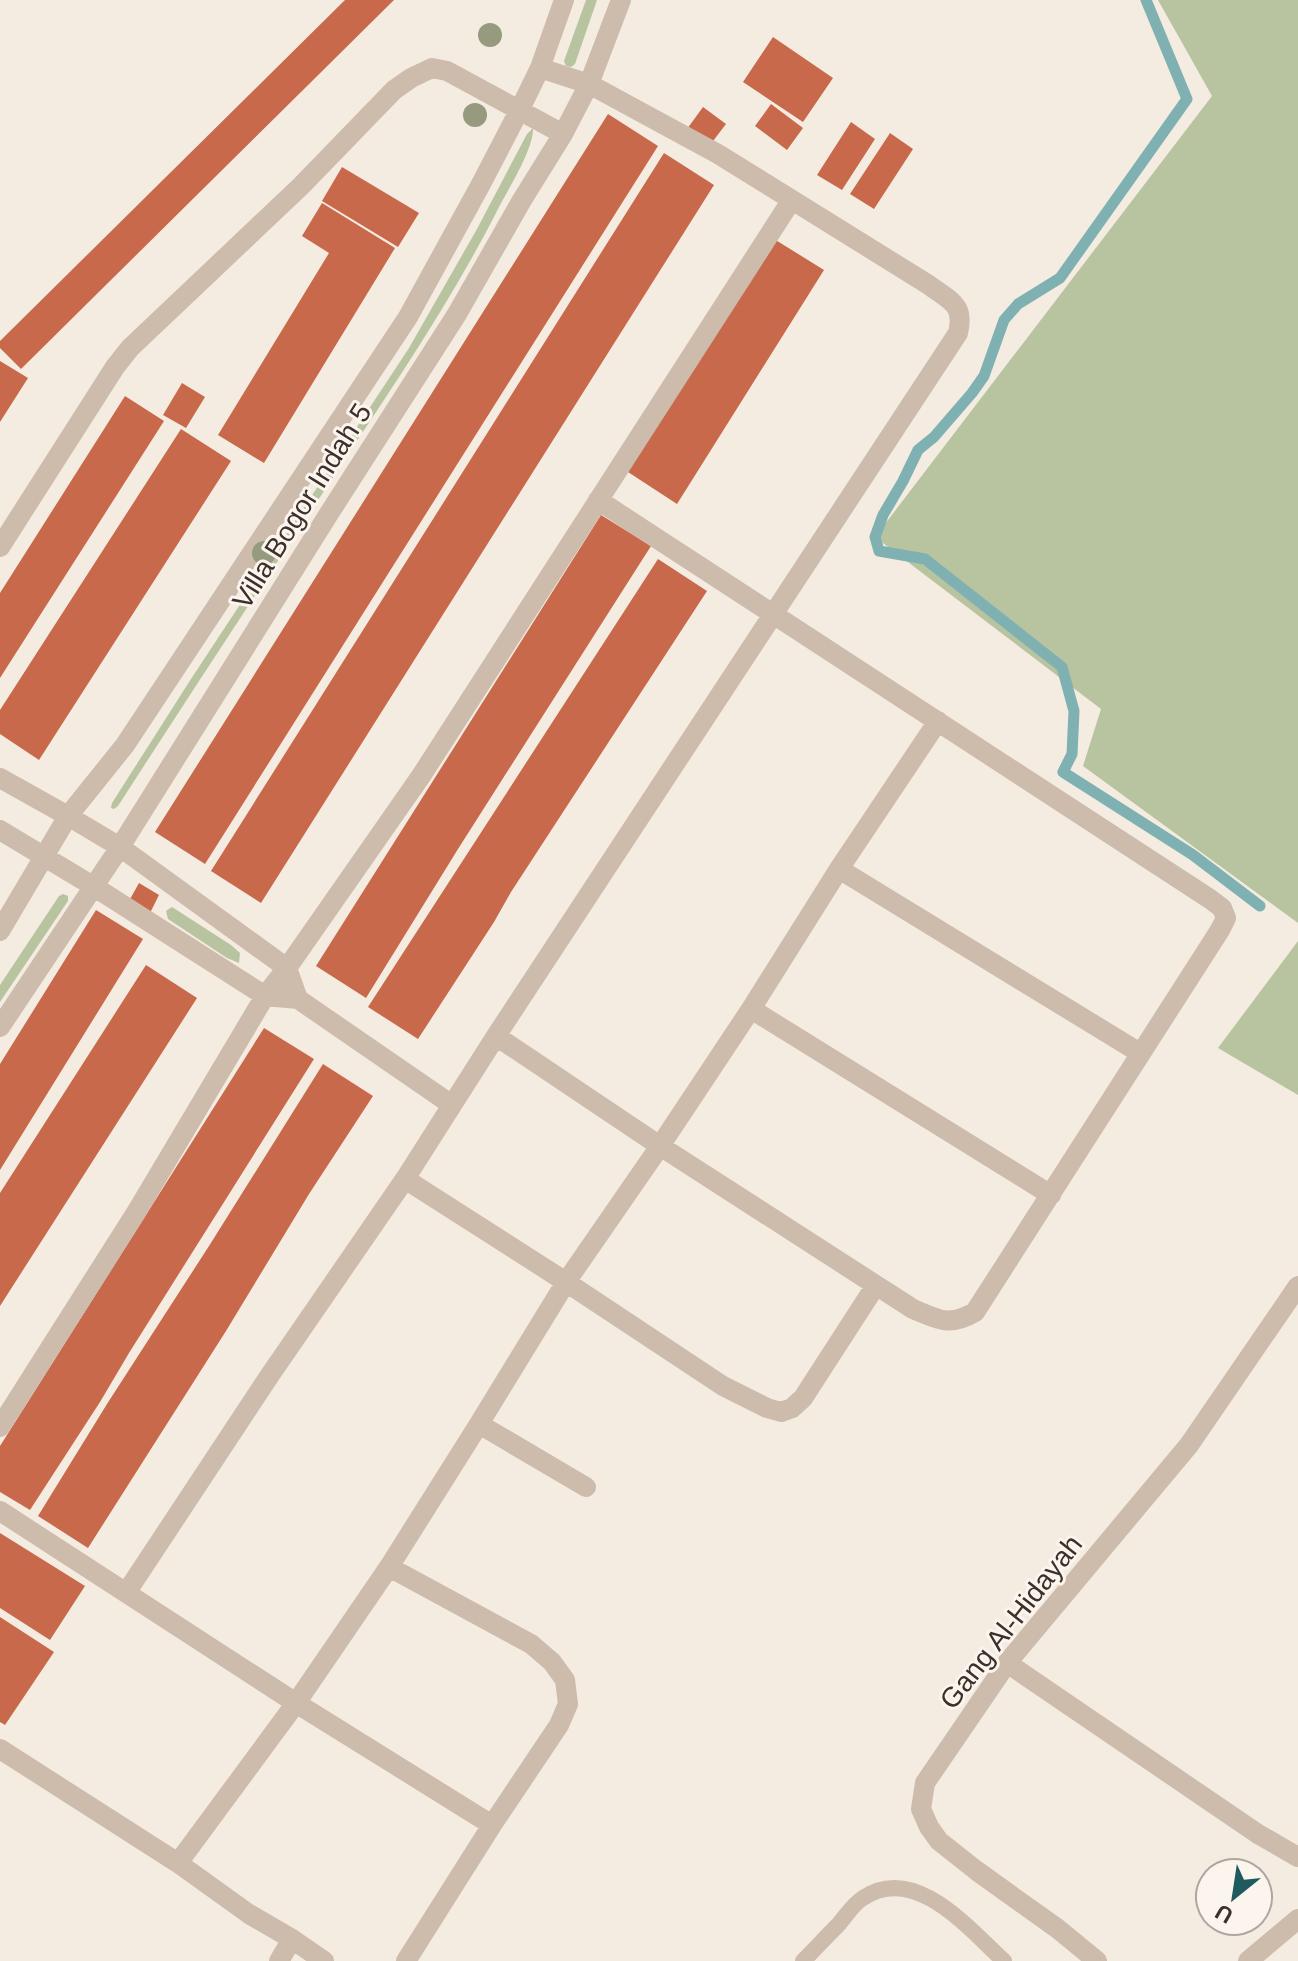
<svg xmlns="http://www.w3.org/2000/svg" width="1298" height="1961" font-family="Helvetica,sans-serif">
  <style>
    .green { fill: #b8c4a0 }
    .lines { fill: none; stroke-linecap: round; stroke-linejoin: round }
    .stream { stroke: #7fb0b2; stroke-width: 11 }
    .building { fill: #c8694b }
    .lane { stroke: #cdbbac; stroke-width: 16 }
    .street { stroke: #cdbbac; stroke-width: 20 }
    .tree { fill: #969b7f }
    .labels { text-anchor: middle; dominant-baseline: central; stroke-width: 6; stroke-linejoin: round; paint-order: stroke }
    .street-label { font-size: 28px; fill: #3b302b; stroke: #fbf5ee }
  </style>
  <rect width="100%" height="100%" fill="#f4ebe1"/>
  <path class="green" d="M586 0H597L575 64 571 67 566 66 564 61Z
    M1158 0H1298V923L1083 766 1101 709 875 537 1212 96Z
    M533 128C534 149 507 191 497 211 448 307 387 395 328 485 257 592 187 699 118 806L114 809 111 808 112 803 191 679 409 348 477 229 527 134Z
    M63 894 68 896V901L0 1002V985L59 896Z
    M172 907 231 945 240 953 239 963 227 958 168 919 166 911Z
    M1298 941V1095L1218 1048Z"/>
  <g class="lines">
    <path class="stream" d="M1146 0 1187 99 1060 278 1018 304 1004 320 984 376 972 393 934 437 918 450 903 481 883 515 875 537 879 551 925 559 1062 667 1074 711 1072 754 1063 772 1193 855 1260 906"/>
  </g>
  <path class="building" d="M345 0H394L21 369 0 348V341Z
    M773 37 833 78 803 122 743 82Z
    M771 104 803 128 787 150 755 126Z
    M703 107 726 124 710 145 687 129Z
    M608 114 658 146 205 864 155 832Z
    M851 122 875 139 842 190 817 175Z
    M890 133 913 149 874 209 850 194Z
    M664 153 714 185 261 903 211 871Z
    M342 167 419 213 398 247 322 201Z
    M322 203 395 248 264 463 218 435 329 253 302 236Z
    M774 239 824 270 677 504 628 472Z
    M0 361 28 378 0 422Z
    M182 383 205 397 186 428 163 415Z
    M125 396 164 421 0 678V593Z
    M181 429 231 461 39 760 0 734V710Z
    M601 515 651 546 458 849 366 998 316 966Z
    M658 559 707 591 511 892 494 922 418 1039 368 1007Z
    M139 883 159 895 150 913 129 901Z
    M96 910 143 939 0 1170V1064Z
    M146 965 197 998 0 1306V1193Z
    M264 1028 314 1059 129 1353 100 1402 30 1510 0 1492V1446Z
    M323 1064 373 1096 309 1194 226 1331 88 1548 38 1516 107 1404 209 1246Z
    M0 1533 85 1586 50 1640 0 1608Z
    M0 1617 54 1652 5 1725 0 1722Z"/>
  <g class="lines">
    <path class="lane" d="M803 1961C815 1949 826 1937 838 1925 846 1916 853 1904 863 1898 915 1863 969 1929 1004 1961"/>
    <path class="street" d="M540 68 589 84 718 154 929 285C950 301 965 304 958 333L496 1036 405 1179 566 1282 723 1386 767 1408 781 1412 792 1408 803 1398 876 1285
      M0 547 115 367 130 348 301 186 394 90 411 78 432 68 447 71 563 134
      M0 778 68 816 120 847 287 968 298 999 265 996 93 886 0 830
      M839 869 1140 1053
      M0 931 68 816 125 745 408 317 481 184 520 109 540 68 564 0
      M298 999 452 1105
      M751 1009 1051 1195
      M0 1027 120 847 330 512 457 314 522 200 563 134 589 84 621 0
      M496 1036 660 1146 913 1309C939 1320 949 1327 975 1312L1220 930 1226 918 1222 908 1210 899 598 500
      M479 1424 586 1487
      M0 1427 137 1211 265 996 287 968 421 776 791 201
      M0 1511 296 1703 492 1825
      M389 1567 531 1644 552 1662 565 1680 568 1704 559 1725 492 1825 406 1961
      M126 1593 270 1375 405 1179
      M1007 1663 1258 1834 1298 1857
      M0 1749 178 1863 249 1914 292 1939 279 1961
      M178 1863 296 1703 389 1567 479 1424 566 1282 660 1146 751 1009 839 869 938 721
      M292 1939 324 1961
      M1097 1961 1058 1929 977 1871 939 1841 929 1827 921 1809 925 1783 1007 1663 1189 1445 1298 1286
      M1248 1961 1298 1919"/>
  </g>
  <g class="tree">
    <circle cx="490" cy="35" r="12"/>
    <circle cx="475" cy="115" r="12"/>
    <circle cx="264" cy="553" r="12"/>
  </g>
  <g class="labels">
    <g class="street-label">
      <text transform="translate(302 506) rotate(-58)">Villa Bogor Indah 5</text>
      <text transform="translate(1011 1622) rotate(-52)">Gang Al-Hidayah</text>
    </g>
  </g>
  <g transform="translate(1234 1897) rotate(210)"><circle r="38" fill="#fbf5ee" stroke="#aea6a0" stroke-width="2"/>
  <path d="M0-6L14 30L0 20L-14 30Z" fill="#1f5a5e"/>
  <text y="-12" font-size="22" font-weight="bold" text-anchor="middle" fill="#3b302b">U</text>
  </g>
</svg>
